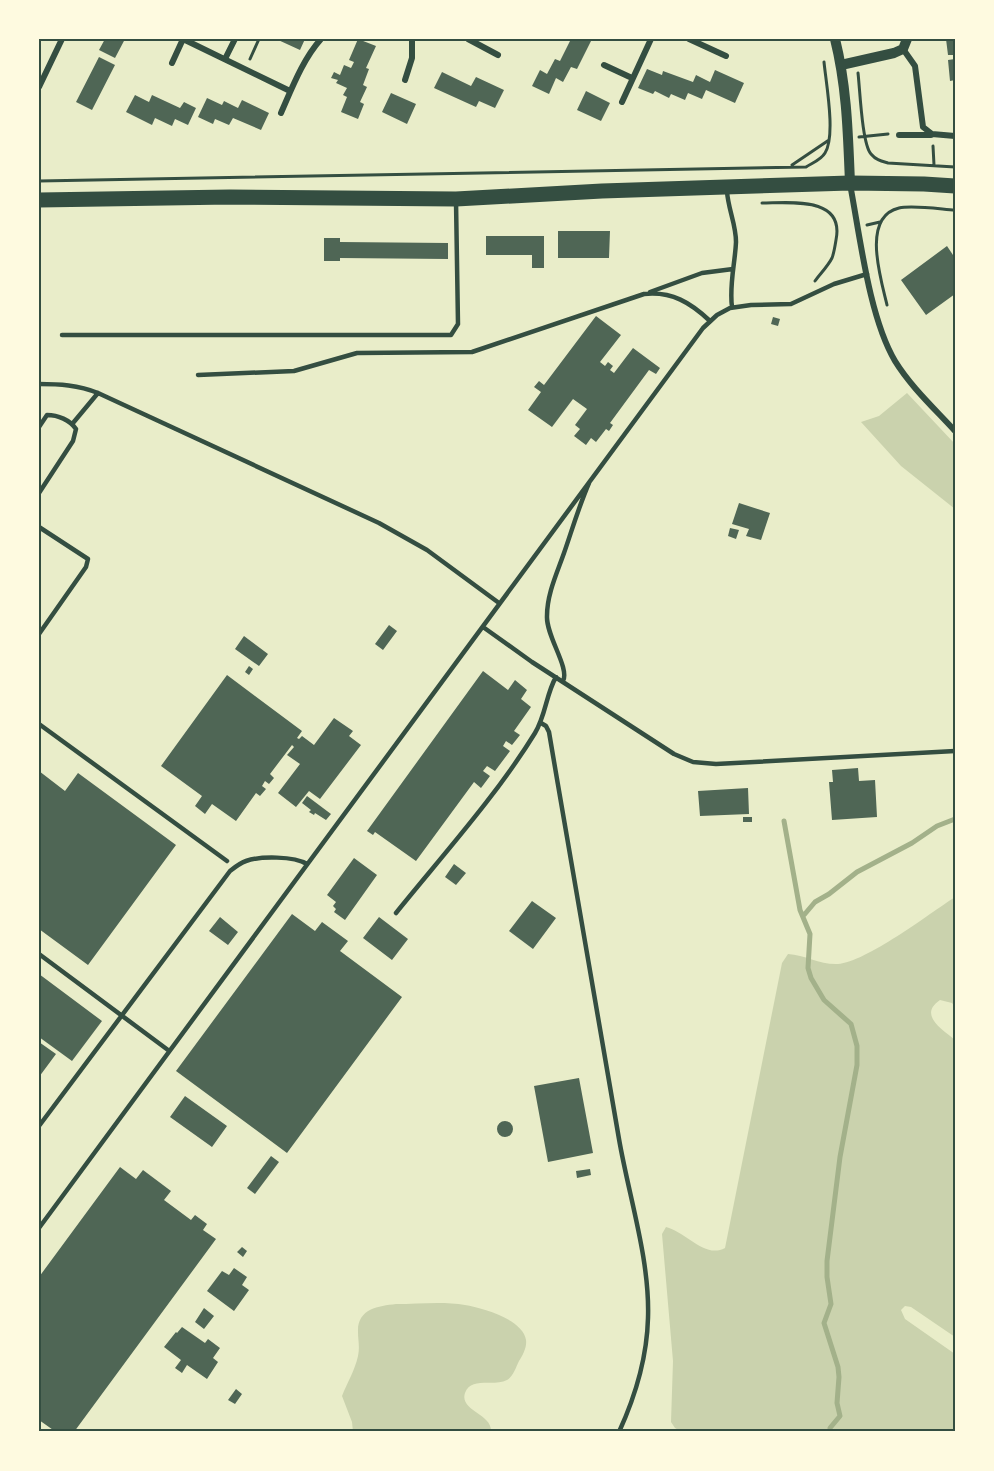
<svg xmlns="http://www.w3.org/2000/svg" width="994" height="1471" font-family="'Alegreya Sans',sans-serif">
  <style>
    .green { fill: #cad2ad }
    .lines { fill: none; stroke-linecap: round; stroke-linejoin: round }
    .stream { stroke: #a3b18a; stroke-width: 5 }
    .building { fill: #4f6655 }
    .path { stroke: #344e41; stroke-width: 3 }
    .service { stroke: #344e41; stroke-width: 4.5 }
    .minor { stroke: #344e41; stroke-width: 6 }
    .tertiary { stroke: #344e41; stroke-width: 10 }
    .primary { stroke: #344e41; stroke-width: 15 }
    .neatline { fill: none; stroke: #344e41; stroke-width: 2 }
  </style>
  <rect width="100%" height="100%" fill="#e9edc9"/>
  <path class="green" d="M907 393 955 444V509L901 466 861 422 879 416Z
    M955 897V1007L952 1003 940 1000C918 1015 942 1029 955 1040V1337L911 1307 905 1306 901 1310 905 1319 955 1354V1432H832L830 1429V1432H682L675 1428 671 1422 673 1361 662 1234 666 1227C686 1232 705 1259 725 1248L782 963 788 954C805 955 821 965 838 964 866 962 929 914 955 897Z
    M396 1304C418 1304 443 1301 465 1305 482 1308 523 1319 526 1340 527 1347 523 1355 519 1361 516 1367 513 1377 507 1380 494 1387 471 1376 465 1393 459 1411 493 1414 491 1432H353L352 1422 342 1396C347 1383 355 1370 358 1356 360 1347 358 1340 358 1332 357 1309 378 1306 396 1304Z"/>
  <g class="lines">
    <path class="stream" d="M784 821 800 910 810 934 808 968 811 978 824 1000 851 1024 857 1046V1065L840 1157 827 1261V1277L831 1304 824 1323 838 1367 839 1377 837 1403 840 1416 830 1428V1432
      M804 915 815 902 829 894 857 872 912 843 937 826 955 819"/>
  </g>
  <path class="building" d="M105 39H125L115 58 99 50Z
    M276 39H305L300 50Z
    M358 39 376 46 366 68 369 69 363 85 367 87 360 102 364 104 358 119 341 112 347 97 343 95 347 88 336 83 338 80 331 78 334 72 340 75 344 65 351 68 354 62 349 60Z
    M571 39H592L577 69 571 67 563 82 556 78 549 94 532 86 540 70 547 74 555 59 560 61Z
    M946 39H955V55H948Z
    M99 57 115 65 92 110 76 102Z
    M955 59V80L950 81 948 60Z
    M647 69 662 75 663 71 693 82 696 75 710 82 715 70 744 83 735 103 706 90 702 99 688 93 685 100 671 94 669 98 655 91 653 94 638 88Z
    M442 72 471 86 476 77 504 90 495 108 479 101 476 107 434 88Z
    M586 91 610 103 601 121 577 110Z
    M391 93 416 104 407 124 382 112Z
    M135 95 149 102 152 95 180 108 184 102 196 108 188 125 175 119 172 126 155 118 152 125 126 112Z
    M207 98 222 105 224 101 238 108 242 100 269 113 261 130 233 118 229 125 215 119 213 124 198 117Z
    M558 231H610L609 258H558Z
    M486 236H544V268H532V255H486Z
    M324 238H340V242L448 243V259L340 258V261H324Z
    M947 246 955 258V294L926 315 901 280Z
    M596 316 621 335 600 362 605 366 608 362 613 366 610 370 614 373 633 348 660 368 656 374 649 370 610 423 613 425 609 431 606 429 596 442 591 438 586 445 574 436 580 429 575 425 587 409 573 399 552 427 528 410 541 392 534 387 539 381 544 385Z
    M773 317 780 319 778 326 771 324Z
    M739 503 770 513 761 540 746 536 749 529 732 524Z
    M730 528 739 530 736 539 728 536Z
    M389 625 397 631 383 650 375 644Z
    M244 636 268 654 259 666 235 649Z
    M249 666 253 669 249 675 245 672Z
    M483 671 508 690 515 680 527 690 521 699 531 707 514 731 520 735 512 745 506 741 503 746 510 751 495 771 487 766 483 771 490 776 481 788 474 782 416 861 375 832 373 835 367 831Z
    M227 675 302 731 297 738 299 739 302 736 314 745 334 718 353 731 349 736 361 745 320 799 309 791 296 807 278 793 300 764 287 755 294 747 292 745 270 774 274 778 269 784 265 781 262 786 266 789 260 796 256 793 236 821 212 804 205 814 195 806 202 796 161 766Z
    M858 768 859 781 875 780 877 817 832 820 829 782H833L832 770Z
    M39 771 65 791 78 773 176 845 88 965 39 929Z
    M748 788 749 814 700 816 698 791Z
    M307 796 331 814 326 820 315 813 314 815 309 812 311 810 302 803Z
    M743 817H752V822H743Z
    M354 858 377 875 345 920 334 912 336 909 333 906 336 902 327 895Z
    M454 864 466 873 456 885 445 877Z
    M532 901 556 918 533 949 509 931Z
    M292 914 315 931 322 922 348 941 340 951 402 997 287 1153 176 1071Z
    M220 917 238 932 228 945 209 931Z
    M379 917 408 939 392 960 363 938Z
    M39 974 102 1021 72 1061 39 1037Z
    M39 1042 56 1054 39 1077Z
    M579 1078 593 1153 548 1162 534 1086Z
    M185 1096 227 1126 212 1147 170 1117Z
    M497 1129a8 8 0 1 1 16 0a8 8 0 1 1-16 0Z
    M271 1156 279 1162 255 1194 247 1188Z
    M120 1167 136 1179 143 1170 171 1191 164 1200 191 1220 195 1215 207 1224 203 1230 216 1239 74 1432H56L39 1420V1277Z
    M590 1169 591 1175 577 1178 576 1171Z
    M242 1247 247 1251 243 1257 237 1252Z
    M234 1268 247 1277 242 1285 249 1290 234 1311 207 1291 222 1271 229 1275Z
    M204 1308 214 1316 204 1329 195 1322Z
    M182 1327 205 1343 208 1339 220 1348 213 1358 218 1362 207 1379 187 1365 182 1373 175 1368 181 1360 164 1347 176 1332 177 1333Z
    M236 1389 242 1394 235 1404 228 1400Z"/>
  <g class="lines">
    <path class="path" d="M250 59 259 39
      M858 73C860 90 862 144 871 154 876 160 881 161 888 163L955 167
      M859 137 888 134
      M933 146 934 165
      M792 165 829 140
      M39 181 806 167C812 163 821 160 825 153 836 136 826 83 824 62
      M762 203C790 203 845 196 836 240 835 246 834 253 832 258 828 266 820 274 815 281
      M867 225 880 222
      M887 305C881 279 861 217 899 208 912 205 940 209 955 210"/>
    <path class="service" d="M727 191C728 209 736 224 736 242 735 264 729 285 732 307
      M650 292 702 273 733 269
      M62 335H451L458 324 456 201
      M198 375 294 371 357 353 472 352 644 294C672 291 691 303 710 321
      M39 384C59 384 78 385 98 393L379 523 427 550 499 603
      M73 423 98 393
      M39 427 47 415C58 415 70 420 76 429L73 441 39 493
      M39 527 88 559 86 567 39 634
      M483 627 532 662 674 754 693 762 716 764 955 751
      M563 681C570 668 546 636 547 616 547 594 557 573 564 553 572 530 579 506 589 483
      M541 723 546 726 549 732C572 868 596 1004 619 1139 629 1197 650 1260 648 1318 647 1357 635 1397 619 1432
      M39 724 227 861
      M396 913C442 856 497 795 535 733 546 715 546 694 556 677
      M39 954 168 1050
      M39 1126 230 871C235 867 240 863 246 861 260 856 294 856 307 864
      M39 1228 703 328 717 315 730 308 751 305 791 304 834 284 867 274"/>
    <path class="minor" d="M183 39 290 91
      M468 39 498 55
      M689 39 726 56
      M903 49 915 66 923 127 932 134 955 136
      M225 59 235 39
      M172 63 183 39
      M604 65 632 78
      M405 80 412 58V39
      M39 87 62 39
      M622 102 651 39
      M281 113C292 88 303 59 321 39
      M899 135H931
      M850 184C860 236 869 317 895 361 911 387 935 409 955 431"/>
    <path class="tertiary" d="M835 39C847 87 848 135 850 183
      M841 65 894 53 903 49 907 39"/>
    <path class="primary" d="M39 200 230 197 456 199 602 191 850 183 924 184 955 186"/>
  </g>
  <rect width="994" height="1471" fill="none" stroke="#fefae0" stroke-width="81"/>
  <rect x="40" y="40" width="914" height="1390" class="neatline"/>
</svg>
